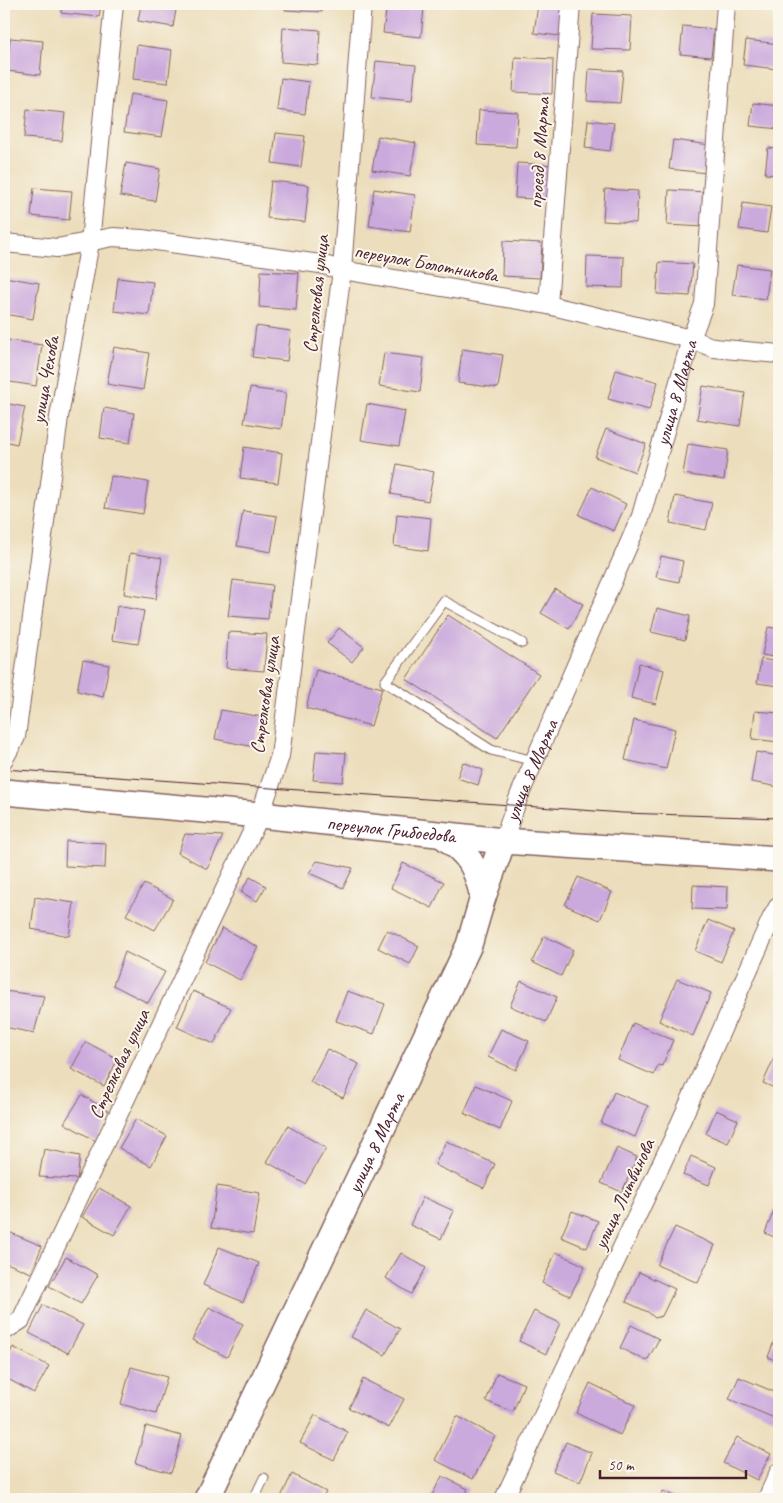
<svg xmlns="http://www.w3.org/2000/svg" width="783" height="1503" font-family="Caveat,sans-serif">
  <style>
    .building { fill: #caa9dd }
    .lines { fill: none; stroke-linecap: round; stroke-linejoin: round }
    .lane-casing { stroke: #83625e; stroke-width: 11 }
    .street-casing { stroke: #83625e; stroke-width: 20 }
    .secondary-casing { stroke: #83625e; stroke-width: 28 }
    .lane { stroke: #fff; stroke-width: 9 }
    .street { stroke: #fff; stroke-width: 18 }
    .secondary { stroke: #fff; stroke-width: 25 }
    .tram { stroke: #4a1f2b; stroke-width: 1 }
    .labels { text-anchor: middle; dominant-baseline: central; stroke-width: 4; stroke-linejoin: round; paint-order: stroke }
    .street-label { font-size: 20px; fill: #4a1f2b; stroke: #fbf7ec }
  </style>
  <rect width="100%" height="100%" fill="#fbf7ec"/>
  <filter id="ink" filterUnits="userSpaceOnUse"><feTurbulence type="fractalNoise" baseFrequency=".02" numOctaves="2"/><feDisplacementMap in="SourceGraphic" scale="10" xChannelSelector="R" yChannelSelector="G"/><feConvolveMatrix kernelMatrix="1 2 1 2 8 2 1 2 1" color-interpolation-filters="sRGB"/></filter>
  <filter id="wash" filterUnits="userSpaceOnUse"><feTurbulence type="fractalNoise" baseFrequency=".0096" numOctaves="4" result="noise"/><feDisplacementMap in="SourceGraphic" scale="20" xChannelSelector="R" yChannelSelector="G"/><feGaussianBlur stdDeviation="1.12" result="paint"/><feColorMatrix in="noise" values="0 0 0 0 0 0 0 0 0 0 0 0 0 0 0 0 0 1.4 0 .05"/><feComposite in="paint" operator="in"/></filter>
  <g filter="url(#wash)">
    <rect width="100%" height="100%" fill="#ecdebc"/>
    <g id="blocks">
      <path class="building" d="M62 4H101L99 17 61 13Z
        M141 4H177L173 27 138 21Z
        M286 4H322V12L285 10Z
        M387 4 424 8 421 37 383 33Z
        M538 5 564 8 560 36 534 33Z
        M593 14 632 16 630 50 591 49Z
        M683 26 714 29 711 57 680 54Z
        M283 27 320 30 318 65 281 62Z
        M10 38 43 41 40 75 7 71Z
        M746 40 779 44 777 69 743 65Z
        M137 45 172 50 168 83 133 79Z
        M515 57 553 59 552 94 513 92Z
        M376 61 416 65 412 101 372 97Z
        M589 69 623 71 620 103 587 101Z
        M281 78 309 82 305 114 277 110Z
        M130 94 168 100 162 137 124 132Z
        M753 103 779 106V129L750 126Z
        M27 109 65 113 62 141 24 138Z
        M479 110 518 112 516 147 477 145Z
        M588 120 614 123 610 151 585 148Z
        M276 133 305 136 301 167 272 163Z
        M378 136 416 143 410 176 372 170Z
        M673 140 710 145 707 173 669 169Z
        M768 148 779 149V175L765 174Z
        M126 163 160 169 155 201 120 196Z
        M517 163 556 165 554 200 515 198Z
        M271 181 309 185 305 222 267 218Z
        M34 188 72 191 69 220 31 216Z
        M374 189 415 195 410 232 369 226Z
        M605 189 638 191 636 223 603 221Z
        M669 190 707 192 705 227 667 225Z
        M743 203 771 207 767 233 739 229Z
        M503 241 542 243 540 278 502 276Z
        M587 256 624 257 623 288 586 287Z
        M659 262 693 264 690 296 657 294Z
        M737 265 770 269 766 299 732 295Z
        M261 271 299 273 296 310 259 307Z
        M4 277 39 283 33 319 4 314Z
        M118 278 153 282 149 315 114 311Z
        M256 326 291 331 287 361 252 357Z
        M8 340 42 345 36 386 4 381Z
        M114 347 149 353 143 390 107 384Z
        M462 349 503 355 498 388 458 383Z
        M384 353 424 358 420 392 379 386Z
        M616 370 658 382 649 410 608 399Z
        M703 386 745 393 740 426 697 419Z
        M250 388 286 393 281 429 244 423Z
        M4 403 25 407 17 444 4 441Z
        M367 404 405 411 399 446 361 440Z
        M104 408 134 413 130 443 100 438Z
        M606 429 646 444 635 472 595 457Z
        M688 444 728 450 724 480 683 474Z
        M244 447 282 453 278 483 240 478Z
        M397 464 434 472 428 501 391 494Z
        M111 476 148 482 143 514 105 508Z
        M592 487 626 504 614 531 579 515Z
        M675 496 712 503 706 530 670 523Z
        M243 511 277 516 271 552 237 546Z
        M397 514 431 518 428 551 394 546Z
        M130 553 162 558 156 599 124 594Z
        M661 556 683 561 679 582 656 577Z
        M233 580 272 585 268 619 228 616Z
        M555 589 583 604 569 629 541 613Z
        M117 606 144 611 138 644 112 640Z
        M657 608 690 616 685 640 651 632Z
        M448 615 539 674 497 738 406 679Z
        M768 627 779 629V658L762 655Z
        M339 628 364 647 352 662 327 643Z
        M228 632 267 634 264 671 226 668Z
        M761 659 779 662V686L757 683Z
        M83 660 109 665 103 697 77 691Z
        M639 663 664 670 656 704 631 698Z
        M316 670 382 688 371 726 306 708Z
        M221 710 263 717 254 747 215 739Z
        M755 711 779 713V742L752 739Z
        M634 720 675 729 666 769 625 760Z
        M316 751 346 753 343 782 313 780Z
        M756 752 779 756V787L751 782Z
        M463 762 483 770 478 785 457 778Z
        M185 834 223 836 207 869 178 853Z
        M66 841 106 843 105 868 65 866Z
        M317 861 353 868 343 888 309 873Z
        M403 863 444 882 432 908 391 888Z
        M250 877 266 886 257 901 241 892Z
        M578 877 612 892 600 920 565 905Z
        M144 884 173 899 155 930 126 915Z
        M693 885 728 887 727 910 692 909Z
        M35 897 74 903 69 936 31 929Z
        M708 920 734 931 721 962 695 951Z
        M222 928 258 947 240 980 205 962Z
        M387 930 419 946 410 964 378 948Z
        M544 936 573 950 561 976 532 962Z
        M125 952 165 972 148 1003 113 985Z
        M677 979 711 993 693 1036 659 1021Z
        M521 981 557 997 546 1022 510 1006Z
        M4 991 44 996 34 1033 4 1027Z
        M193 991 231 1008 214 1044 177 1027Z
        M347 991 385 1004 374 1034 336 1021Z
        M633 1023 673 1040 662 1066 658 1065 654 1075 618 1060Z
        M501 1029 529 1041 516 1070 488 1057Z
        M86 1042 118 1059 104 1086 71 1069Z
        M327 1049 359 1064 343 1098 310 1082Z
        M775 1056 779 1057V1090L763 1083Z
        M476 1085 512 1101 500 1130 464 1113Z
        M614 1092 648 1106 635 1137 601 1123Z
        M82 1095 111 1113 96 1141 64 1123Z
        M716 1110 738 1120 728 1143 706 1134Z
        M136 1119 167 1136 151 1166 119 1148Z
        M288 1126 326 1148 305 1184 267 1162Z
        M446 1141 495 1164 484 1188 435 1165Z
        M617 1148 637 1157 622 1192 601 1183Z
        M44 1149 80 1156 77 1179 39 1177Z
        M691 1156 716 1167 709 1185 683 1175Z
        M217 1186 260 1193 253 1234 211 1228Z
        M99 1188 131 1206 114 1235 82 1217Z
        M423 1197 454 1211 441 1239 410 1225Z
        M779 1197V1239L765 1233Z
        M572 1211 598 1221 587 1248 561 1237Z
        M675 1227 715 1245 698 1283 657 1265Z
        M4 1230 42 1246 31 1273 4 1262Z
        M219 1247 259 1263 243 1302 203 1285Z
        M556 1252 585 1266 570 1296 542 1283Z
        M401 1253 426 1268 411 1294 386 1278Z
        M66 1257 98 1275 81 1304 49 1286Z
        M639 1272 675 1289 662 1316 655 1318 648 1312 626 1302Z
        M43 1305 83 1325 68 1353 29 1333Z
        M209 1307 243 1324 227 1357 192 1340Z
        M366 1310 400 1329 385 1355 351 1337Z
        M534 1311 560 1323 546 1354 519 1341Z
        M631 1325 659 1339 647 1361 620 1348Z
        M779 1328V1362L768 1357Z
        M13 1347 49 1366 34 1393 4 1377V1365Z
        M131 1367 167 1377 156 1414 121 1404Z
        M497 1373 524 1384 513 1412 486 1401Z
        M739 1377 779 1394V1420L729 1399Z
        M363 1379 404 1399 389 1428 349 1408Z
        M590 1383 635 1405 620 1435 576 1413Z
        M4 1411 10 1415 4 1426Z
        M315 1415 348 1432 334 1460 300 1443Z
        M457 1416 495 1436 473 1479 435 1460Z
        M146 1426 182 1436 171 1473 135 1463Z
        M737 1437 771 1454 757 1480 723 1463Z
        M566 1442 592 1453 580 1482 553 1471Z
        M292 1474 326 1492 322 1499H280Z
        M442 1476 468 1489 463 1499H430Z
        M663 1491 682 1499H659Z"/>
    </g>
  </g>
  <g filter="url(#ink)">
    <use href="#blocks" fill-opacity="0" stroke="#83625e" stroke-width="1"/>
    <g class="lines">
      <g class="lane-casing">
        <path id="lane" d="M522 643 444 601 385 682 491 750 534 761
          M254 1499 264 1478"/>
      </g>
      <g class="street-casing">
        <g id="street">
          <path d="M4 243 57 248 113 237 142 239 320 264 342 270 548 305 691 339 714 348 779 354"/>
          <path d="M548 305 571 4"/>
          <path d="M4 759 16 737 59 417 90 242 114 4"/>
          <path id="s1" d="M503 841 519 796 641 516 691 339 704 304 726 4"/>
          <path d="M4 1331 21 1320 260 815 280 756 342 270 362 4"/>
          <path d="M504 1499 673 1139 772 917 779 905"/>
          <path d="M767 1499 779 1472"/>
        </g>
      </g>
      <g class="secondary-casing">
        <g id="secondary">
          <path id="s2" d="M4 792 260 815 503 841 779 859"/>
          <path d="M442 835C470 855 475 864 483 897"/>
          <path id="s3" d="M207 1499 469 945 483 897 503 841"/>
        </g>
      </g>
      <use href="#lane" class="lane"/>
      <use href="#street" class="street"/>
      <use href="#secondary" class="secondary"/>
      <path class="tram" d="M4 769 623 813 779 818"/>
    </g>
  </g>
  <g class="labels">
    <g class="street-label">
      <text transform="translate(539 153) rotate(-86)">проезд 8 Марта</text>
      <text transform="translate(426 263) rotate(10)">переулок Болотникова</text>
      <text transform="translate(316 294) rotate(-84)">Стрелковая улица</text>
      <text transform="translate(45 380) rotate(-80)">улица Чехова</text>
      <text stroke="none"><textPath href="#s1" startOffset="481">улица 8 Марта</textPath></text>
      <text transform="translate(265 695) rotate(-82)">Стрелковая улица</text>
      <text stroke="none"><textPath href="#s1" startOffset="76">улица 8 Марта</textPath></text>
      <text stroke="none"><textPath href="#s2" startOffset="389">переулок Грибоедова</textPath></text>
      <text transform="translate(119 1064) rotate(-65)">Стрелковая улица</text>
      <text stroke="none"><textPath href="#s3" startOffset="394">улица 8 Марта</textPath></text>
      <text transform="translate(624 1194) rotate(-65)">улица Литвинова</text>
    </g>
  </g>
  <rect width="783" height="1503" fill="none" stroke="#fbf7ec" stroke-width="20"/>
  <path d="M600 1470v8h146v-8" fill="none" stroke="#4a1f2b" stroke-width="2.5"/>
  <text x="608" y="1470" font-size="15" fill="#4a1f2b" stroke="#fbf7ec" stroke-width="4" paint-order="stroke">50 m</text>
</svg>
